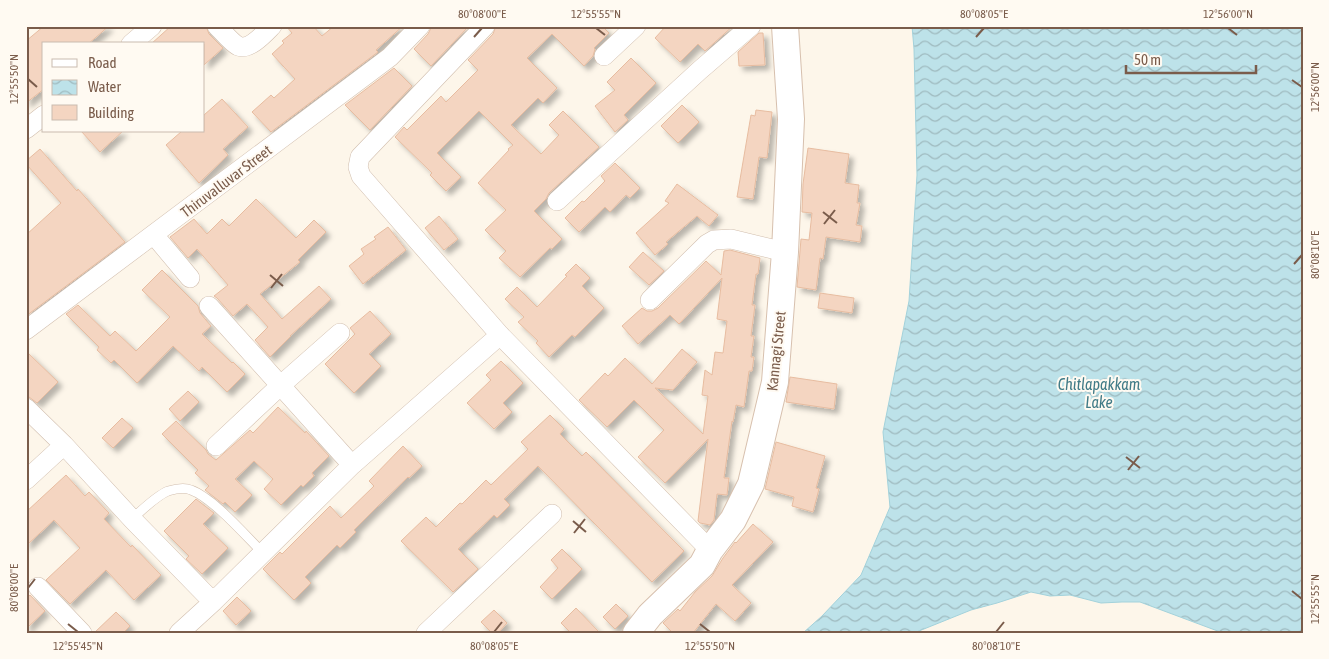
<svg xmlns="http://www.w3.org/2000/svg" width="1329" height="659" font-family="'Asap Condensed',sans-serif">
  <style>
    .water { fill: url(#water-waves); stroke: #a3d2db }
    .building { fill: #f4d5c1; stroke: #e7bca0; filter: url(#shadow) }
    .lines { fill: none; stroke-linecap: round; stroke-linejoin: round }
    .lane-casing { stroke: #d1beae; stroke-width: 10 }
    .street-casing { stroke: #d1beae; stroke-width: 20 }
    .secondary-casing { stroke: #d7c0ae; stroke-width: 28 }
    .lane { stroke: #fff; stroke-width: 9 }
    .street { stroke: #fff; stroke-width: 19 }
    .secondary { stroke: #fff; stroke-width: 26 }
    .ticks { fill: none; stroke: #7a5c4b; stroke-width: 2 }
    .labels { text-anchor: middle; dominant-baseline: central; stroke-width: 4; stroke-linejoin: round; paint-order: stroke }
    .street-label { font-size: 15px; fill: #7a5c4b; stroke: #fffaf2 }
    .water-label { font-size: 16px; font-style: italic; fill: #417b87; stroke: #fffaf2 }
    .neatline { fill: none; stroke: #7a5c4b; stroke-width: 2 }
    .ticks-label { font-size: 12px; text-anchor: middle; fill: #7a5c4b }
  </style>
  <defs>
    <pattern id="water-waves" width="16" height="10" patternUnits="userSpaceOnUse" patternTransform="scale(1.25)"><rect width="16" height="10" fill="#bde2e9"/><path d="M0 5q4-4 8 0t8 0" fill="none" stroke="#9fbabf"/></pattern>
    <filter id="shadow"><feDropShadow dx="4.5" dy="4.5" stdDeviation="2.5" flood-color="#0004"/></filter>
  </defs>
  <rect width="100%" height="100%" fill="#fdf6ea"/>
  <path class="water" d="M912 26H1303V633H1223L1140 602H1122L1101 603 1070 595 1050 596 1031 592 997 603 971 610 914 633H803L822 616 861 575 890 507 883 432 909 301 917 175 914 49Z"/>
  <path class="building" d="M44 26H109L88 44H44V89L26 103V41Z
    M171 26H206L209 34 223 48 204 65V44H151Z
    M286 26H313L322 36 334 26H403L376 50 378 52 271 132 252 112 271 95 274 98 295 79 272 54 284 43 282 41 292 33Z
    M432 26H469L431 66 414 49 428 34Z
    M496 26H602L609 33 594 48 595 49 593 56 584 66 552 34 527 58 557 88 543 103 538 98 511 125 541 154 559 135 549 125 563 111 599 147 549 193 546 199 534 211 562 239 552 249 550 248 520 277 499 258 506 251 485 230 506 210 478 183 509 150 508 149 513 145 479 111 437 153 461 177 446 191 430 175 432 173 395 137 404 127 407 130 441 96 446 102 478 70 468 60 493 34Z
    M666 26H733L705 51 698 44 680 62 655 38Z
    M759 33H763L765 65 739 66 738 52Z
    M631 58 656 83 624 115 628 120 615 132 595 106 615 90 607 82Z
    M394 68 412 86 370 130 345 105Z
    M222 99 248 127 223 149 228 155 199 183 166 145 182 131H204V115Z
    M682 105 699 122 678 143 661 126Z
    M756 110 772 112 767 158 759 157 753 199 737 197 751 115 755 116Z
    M81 131H123L100 152Z
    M808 148 849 154 845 183 859 185 857 203H860L856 225 862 226 860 242 826 237 823 259 820 258 816 290 797 287 801 239 809 240 812 213 802 212 803 184Z
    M40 149 77 191 78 189 125 242 26 316V235L61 203 26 164V161Z
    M615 163 640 188 630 198 626 195 610 212 605 207 579 232 565 218 582 201 584 202 605 181 601 176Z
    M677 184 718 215 709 226 697 216 666 242 668 244 655 255 636 233 669 203 665 201Z
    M256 199 296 238 314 220 326 232 298 260 300 262 260 294 282 319 319 286 331 299 290 336H291L270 357 255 340 268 327 247 304 233 316 217 298 214 296 228 285 197 249 188 258 170 237 194 219 207 234 222 219 229 226Z
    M439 216 458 239 444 250 425 228Z
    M388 227 406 250 363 284 349 266 364 254 361 249 376 239 374 237Z
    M730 250 760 258 758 274H756L752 305H755L751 336H754L751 357H754L752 371H749L744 407 736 405 733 422 732 421 724 478H729L727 495 717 494 714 520 710 525 700 523 698 521 708 439 665 483 638 457 664 430 634 400 607 427 579 400 605 373 608 376 625 358 652 384 682 349 697 362 673 390 655 388 703 434 708 396 702 395 705 370 712 375 715 352 723 353 727 321 717 319 722 278 679 324 670 315 638 344 622 326 642 308 647 311H652L658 308 706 261 721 275 724 251Z
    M643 252 664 271 649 285 629 267Z
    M576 264 590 278 582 286 604 308 575 337 572 335 549 357 536 343 538 341 518 322 524 317 505 299 517 287 537 307 567 276 565 275Z
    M162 270 198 306 200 313 211 326 202 334 232 363 233 362 245 374 227 392 202 367 199 371 173 346 137 383 114 360 111 363 97 350 99 347 66 314 78 305 110 336 115 331 136 351 170 317 142 290Z
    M820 293 854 298 852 313 818 308Z
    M370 311 391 334 369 354 381 366 354 393 325 364 355 334 350 328Z
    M26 351 58 382 37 403 29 397H26Z
    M501 361 523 383 503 403 512 412 494 429 467 403 491 380 486 375Z
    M790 377 837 384 834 409 786 402Z
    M188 391 199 402 180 421 169 409Z
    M278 407 305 433 306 431 329 456 312 473 314 476 303 487 301 485 281 505 264 489 273 479 254 461 235 479 252 495 235 512 225 502 223 504 205 490 209 486 195 473 198 470 162 434 176 421 206 450 208 454 216 460 250 430 253 433Z
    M550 415 564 429 560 434 582 456 586 452 684 551 652 582 538 466 504 499 510 505 497 518 494 515 458 549 478 569 453 592 401 541 426 517 436 527 460 503 462 504 486 480 491 485 528 449 521 442Z
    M122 418 133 428 113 448 102 438Z
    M776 442 825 456 816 488 819 489 813 512 792 506 794 497 765 489Z
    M403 446 422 466 409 478 408 477 378 506 354 530 356 532 340 548 337 545 305 577 311 583 294 600 263 569 280 552 282 554 330 506 341 518 374 486 369 481Z
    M66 475 85 496 89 492 109 513 104 519 131 547 132 545 161 575 134 600 106 570 70 604 46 580 80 548 54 520 26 546V512Z
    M196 499 214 513 203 524 228 548 202 574 186 559 189 556 164 531Z
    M753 524 773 542 732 585 751 603 735 621 716 604 693 633H673L663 623 678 609 680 611 695 592 712 576 723 558 735 542 736 543Z
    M562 549 582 569 552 599 540 587 558 568 551 560Z
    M30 595 45 611 26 629V599Z
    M237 597 251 611 236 625 223 611Z
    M616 604 628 616 615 629 603 617Z
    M576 608 600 633H571L561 623Z
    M494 610 507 623 498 633H492L481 622Z
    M116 612 130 626 123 633H94Z"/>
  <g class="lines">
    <g class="lane-casing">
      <path id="lane" d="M132 519C142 510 156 496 168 491 175 489 184 487 191 490 213 498 245 535 263 553"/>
    </g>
    <g class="street-casing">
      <path id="street" d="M217 26C222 31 232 43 238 46 249 51 265 33 272 26
        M485 26 360 157 358 167 361 176 500 335 710 550
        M131 44 152 26
        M604 56 636 26
        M26 129 44 115
        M557 201 700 70 751 26
        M154 235 190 278
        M650 300 707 244 714 240 731 239 785 252
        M209 306 352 465
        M26 330 390 57 420 26
        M26 408 64 445 132 519 213 602
        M216 446 281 385 340 333
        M26 480 64 445
        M38 587 82 633
        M179 633 213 602 352 465 500 335
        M426 633 552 514"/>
    </g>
    <g class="secondary-casing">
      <path id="secondary" d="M636 633 650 615 702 565 710 550 733 520 751 484 775 382 785 252 791 119 785 26"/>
    </g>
    <use href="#lane" class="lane"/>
    <use href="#street" class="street"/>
    <use href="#secondary" class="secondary"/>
  </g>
  <path class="ticks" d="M596 28 605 35M1228 28 1237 35M474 37 482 28M976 37 984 28M28 79 37 87M1292 80 1302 87M823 212 837 223M824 224 835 210M1294 264 1302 255M270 275 283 286M271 288 282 274M1126 457 1140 468M1128 470 1139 456M573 521 586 532M574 533 585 519M28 588 35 579M1292 591 1302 599M68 624 78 632M700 624 710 632M494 632 502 622M996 632 1004 622"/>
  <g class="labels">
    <g class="street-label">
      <text transform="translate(226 181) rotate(-37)">Thiruvalluvar Street</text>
      <text transform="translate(776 351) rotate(-84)">Kannagi Street</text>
    </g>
    <g class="water-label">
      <text x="1099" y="384">Chitlapakkam<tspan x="1099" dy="18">Lake</tspan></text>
    </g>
  </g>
  <rect width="1329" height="659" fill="none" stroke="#fffaf2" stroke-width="55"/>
  <rect x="42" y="42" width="162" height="90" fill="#fffaf2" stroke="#cabbaf"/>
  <rect x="52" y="59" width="25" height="8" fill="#ffffff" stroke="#cabbaf"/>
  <text x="88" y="68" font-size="15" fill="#7a5c4b">Road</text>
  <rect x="52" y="80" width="25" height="15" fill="url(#water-waves)" stroke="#cabbaf"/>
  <text x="88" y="92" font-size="15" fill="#7a5c4b">Water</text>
  <rect x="52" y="105" width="25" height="15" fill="#f4d5c1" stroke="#cabbaf"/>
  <text x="88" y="118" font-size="15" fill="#7a5c4b">Building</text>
  <path d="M1126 65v8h130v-8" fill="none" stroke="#7a5c4b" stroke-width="2.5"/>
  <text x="1134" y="65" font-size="15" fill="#7a5c4b" stroke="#fffaf2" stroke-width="4" paint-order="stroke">50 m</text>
  <rect x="28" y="28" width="1274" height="604" class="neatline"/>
  <g class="ticks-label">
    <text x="482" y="18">80°08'00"E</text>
    <text x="596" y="18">12°55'55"N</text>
    <text x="984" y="18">80°08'05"E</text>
    <text x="1228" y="18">12°56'00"N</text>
    <text transform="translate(14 79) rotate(-90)" y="4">12°55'50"N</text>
    <text transform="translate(1315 87) rotate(-90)" y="4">12°56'00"N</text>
    <text transform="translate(1315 255) rotate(-90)" y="4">80°08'10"E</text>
    <text transform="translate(14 588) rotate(-90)" y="4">80°08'00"E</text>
    <text transform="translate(1315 599) rotate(-90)" y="4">12°55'55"N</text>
    <text x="78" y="650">12°55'45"N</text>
    <text x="494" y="650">80°08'05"E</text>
    <text x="710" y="650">12°55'50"N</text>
    <text x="996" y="650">80°08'10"E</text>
  </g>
</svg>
